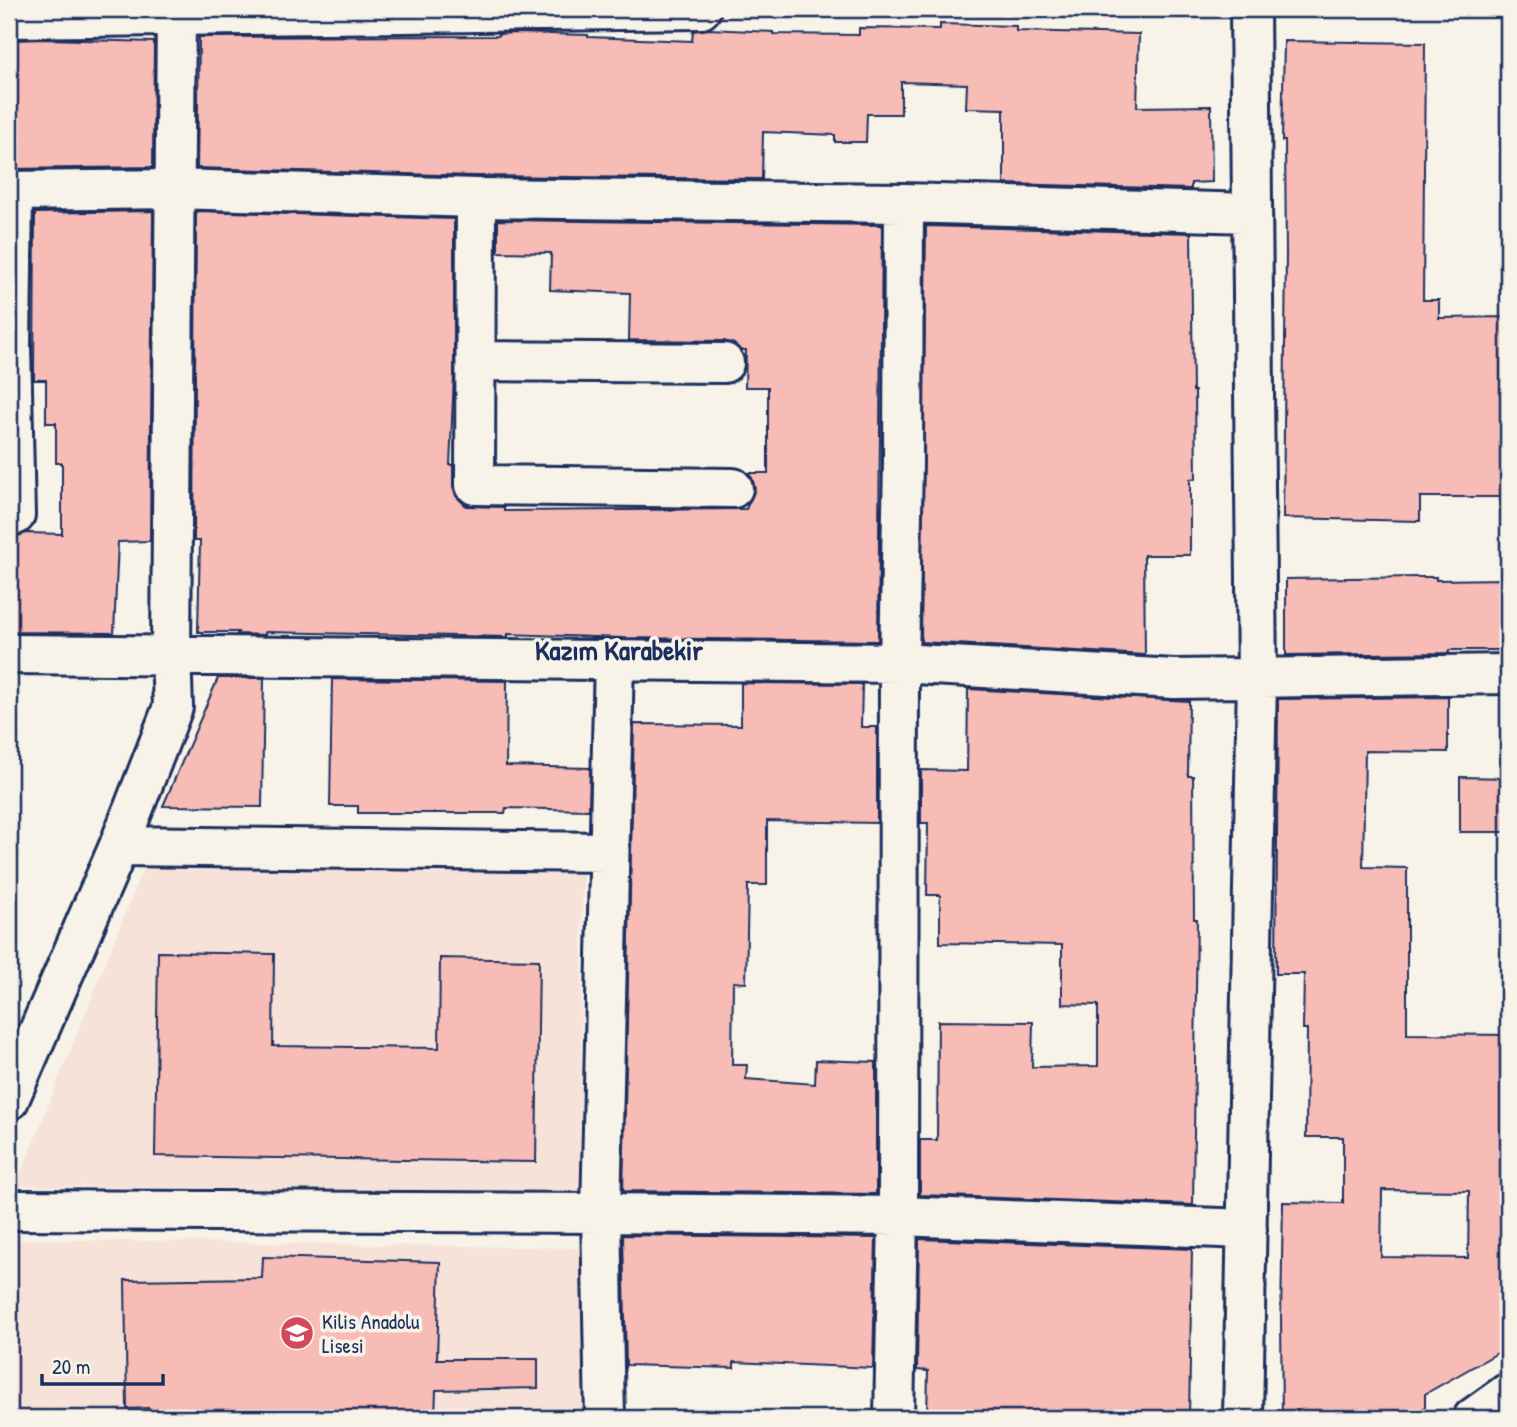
<svg xmlns="http://www.w3.org/2000/svg" width="1517" height="1427" font-family="'Patrick Hand',sans-serif">
  <style>
    .built { fill: #f7e2d9 }
    .building { fill: #f8bcb7; stroke: #1b2f5e; stroke-width: 2; fill-rule: evenodd }
    .lines { fill: none; stroke-linecap: round; stroke-linejoin: round }
    .minor-casing { stroke: #1b2f5e; stroke-width: 44 }
    .minor { stroke: #f7f3e8; stroke-width: 38 }
    .labels { text-anchor: middle; dominant-baseline: central; stroke-width: 7; stroke-linejoin: round; paint-order: stroke }
    .poi-label { font-size: 21px; fill: #1b2f5e; stroke: #f7f3e8; text-anchor: start }
    .district-label { font-size: 28px; font-weight: bold; fill: #1b2f5e; stroke: #f7f3e8 }
  </style>
  <rect width="100%" height="100%" fill="#f7f3e8"/>
  <filter id="ink" filterUnits="userSpaceOnUse"><feTurbulence type="fractalNoise" baseFrequency=".0143" numOctaves="2"/><feDisplacementMap in="SourceGraphic" scale="14" xChannelSelector="R" yChannelSelector="G"/><feConvolveMatrix kernelMatrix="1 2 1 2 8 2 1 2 1" color-interpolation-filters="sRGB"/></filter>
  <g filter="url(#ink)">
    <path class="built" d="M143 869 583 871 580 1192 16 1186Z
      M9 1239 586 1248 585 1418H9Z"/>
    <path class="building" d="M940 24 1016 26V31L1139 34 1137 107 1211 106 1212 182 1191 183V189L1004 184V109L966 108 967 84 901 82V114H867L866 142H835V135L763 132 762 179 476 176 197 168 199 37 498 36V34L515 33 588 35V37L692 41 693 31 709 29 773 32V34L859 35V28L940 29Z
      M46 39 154 42 153 167 10 169 13 40Z
      M1284 41 1425 43 1423 300H1439V318L1508 317V497H1420V521L1283 518 1286 254 1285 141H1282Z
      M153 211 150 541 118 542 114 633 9 632V537L27 533 62 534V463H56V423H46V380H34L35 213Z
      M196 211 454 219V375L450 465H453V486L456 496 466 506 504 507V511L746 509 755 489 752 478 748 473H768V387H745L746 350H740L734 344 724 341 629 340 630 293 550 290 551 253 498 252V220L882 225 878 641 623 638 508 634V637L265 632V635L237 634 238 632H198L200 541H194Z
      M926 226 1191 233 1193 391H1195L1196 479H1190V555H1144L1145 655 921 642Z
      M1419 577H1436V580L1508 579V650H1449V653L1286 655V579Z
      M218 678H264L262 807 163 806Z
      M332 679 507 681 506 766 590 768 589 810 506 808 505 813H358V806H330Z
      M741 683 862 684 861 727H877V823L767 821V885H748L746 983 733 982 732 1065H747L746 1079 815 1084 816 1060 876 1062V1194L623 1191 634 724 741 725Z
      M968 689 1189 701 1188 776H1193L1194 919H1197L1193 1205 920 1195V1140H937L938 1021 1033 1022 1032 1067 1098 1066V1005L1062 1004V945L940 943V895H927L928 823H921V770L967 771Z
      M1448 697V752L1365 751 1363 867 1407 868V1034L1508 1035V1347L1425 1394V1407L1407 1418H1282L1281 1319 1283 1202 1343 1203V1137H1306L1307 1029H1303L1304 974H1276L1278 699ZM1382 1190 1469 1191 1468 1258 1381 1257Z
      M1460 777 1508 778V832H1460Z
      M158 952 274 954 273 1046 439 1048 440 958 539 960 536 1162 155 1156Z
      M623 1235 876 1238 873 1368 734 1362V1368L626 1365Z
      M919 1239 1192 1249 1189 1418H927L928 1371 917 1370Z
      M263 1257 440 1262 437 1359H538V1388L436 1390 435 1418H148V1408L127 1409 125 1280 262 1278Z"/>
    <g class="lines">
      <g class="minor-casing">
        <path id="minor" d="M9 18 701 9
          M9 191 176 189 476 198 904 203 1251 213
          M476 198 475 485 733 488
          M476 361 724 363
          M9 515H15L11 347 13 191
          M9 654 899 663 1174 679 1508 674
          M119 846 609 852
          M9 1100 119 846 173 707 171 654 176 9
          M9 1210 601 1213 898 1216 1247 1229
          M605 1418 601 1213 614 659
          M894 1418 898 1216 899 663 903 462 904 203
          M1243 1418 1257 677 1250 9
          M1473 1418 1508 1393"/>
      </g>
      <use href="#minor" class="minor"/>
    </g>
  </g>
  <defs>
    <g id="school-disc" transform="scale(1.75)"><circle r="9.5" fill="#d1495b" stroke="#f7f3e8"/><path d="M0-5L7-2L0 1L-7-2ZM-4 1L0 2.5L4 1V4Q0 6-4 4Z" fill="#fff"/></g>
  </defs>
  <g fill-rule="evenodd">
    <use href="#school-disc" x="297" y="1333"/>
  </g>
  <g class="labels">
    <g class="poi-label">
      <text x="322" y="1321">Kilis Anadolu<tspan x="322" dy="24">Lisesi</tspan></text>
    </g>
    <g class="district-label">
      <text x="619" y="650">Kazım Karabekir</text>
    </g>
  </g>
  <rect width="1517" height="1427" fill="none" stroke="#f7f3e8" stroke-width="35"/>
  <rect x="18" y="18" width="1482" height="1392" fill="none" stroke="#1b2f5e" stroke-width="2.5" filter="url(#ink)"/>
  <path d="M42 1374v10h121v-10" fill="none" stroke="#1b2f5e" stroke-width="3.5"/>
  <text x="52" y="1374" font-size="21" fill="#1b2f5e" stroke="#f7f3e8" stroke-width="5" paint-order="stroke">20 m</text>
</svg>
